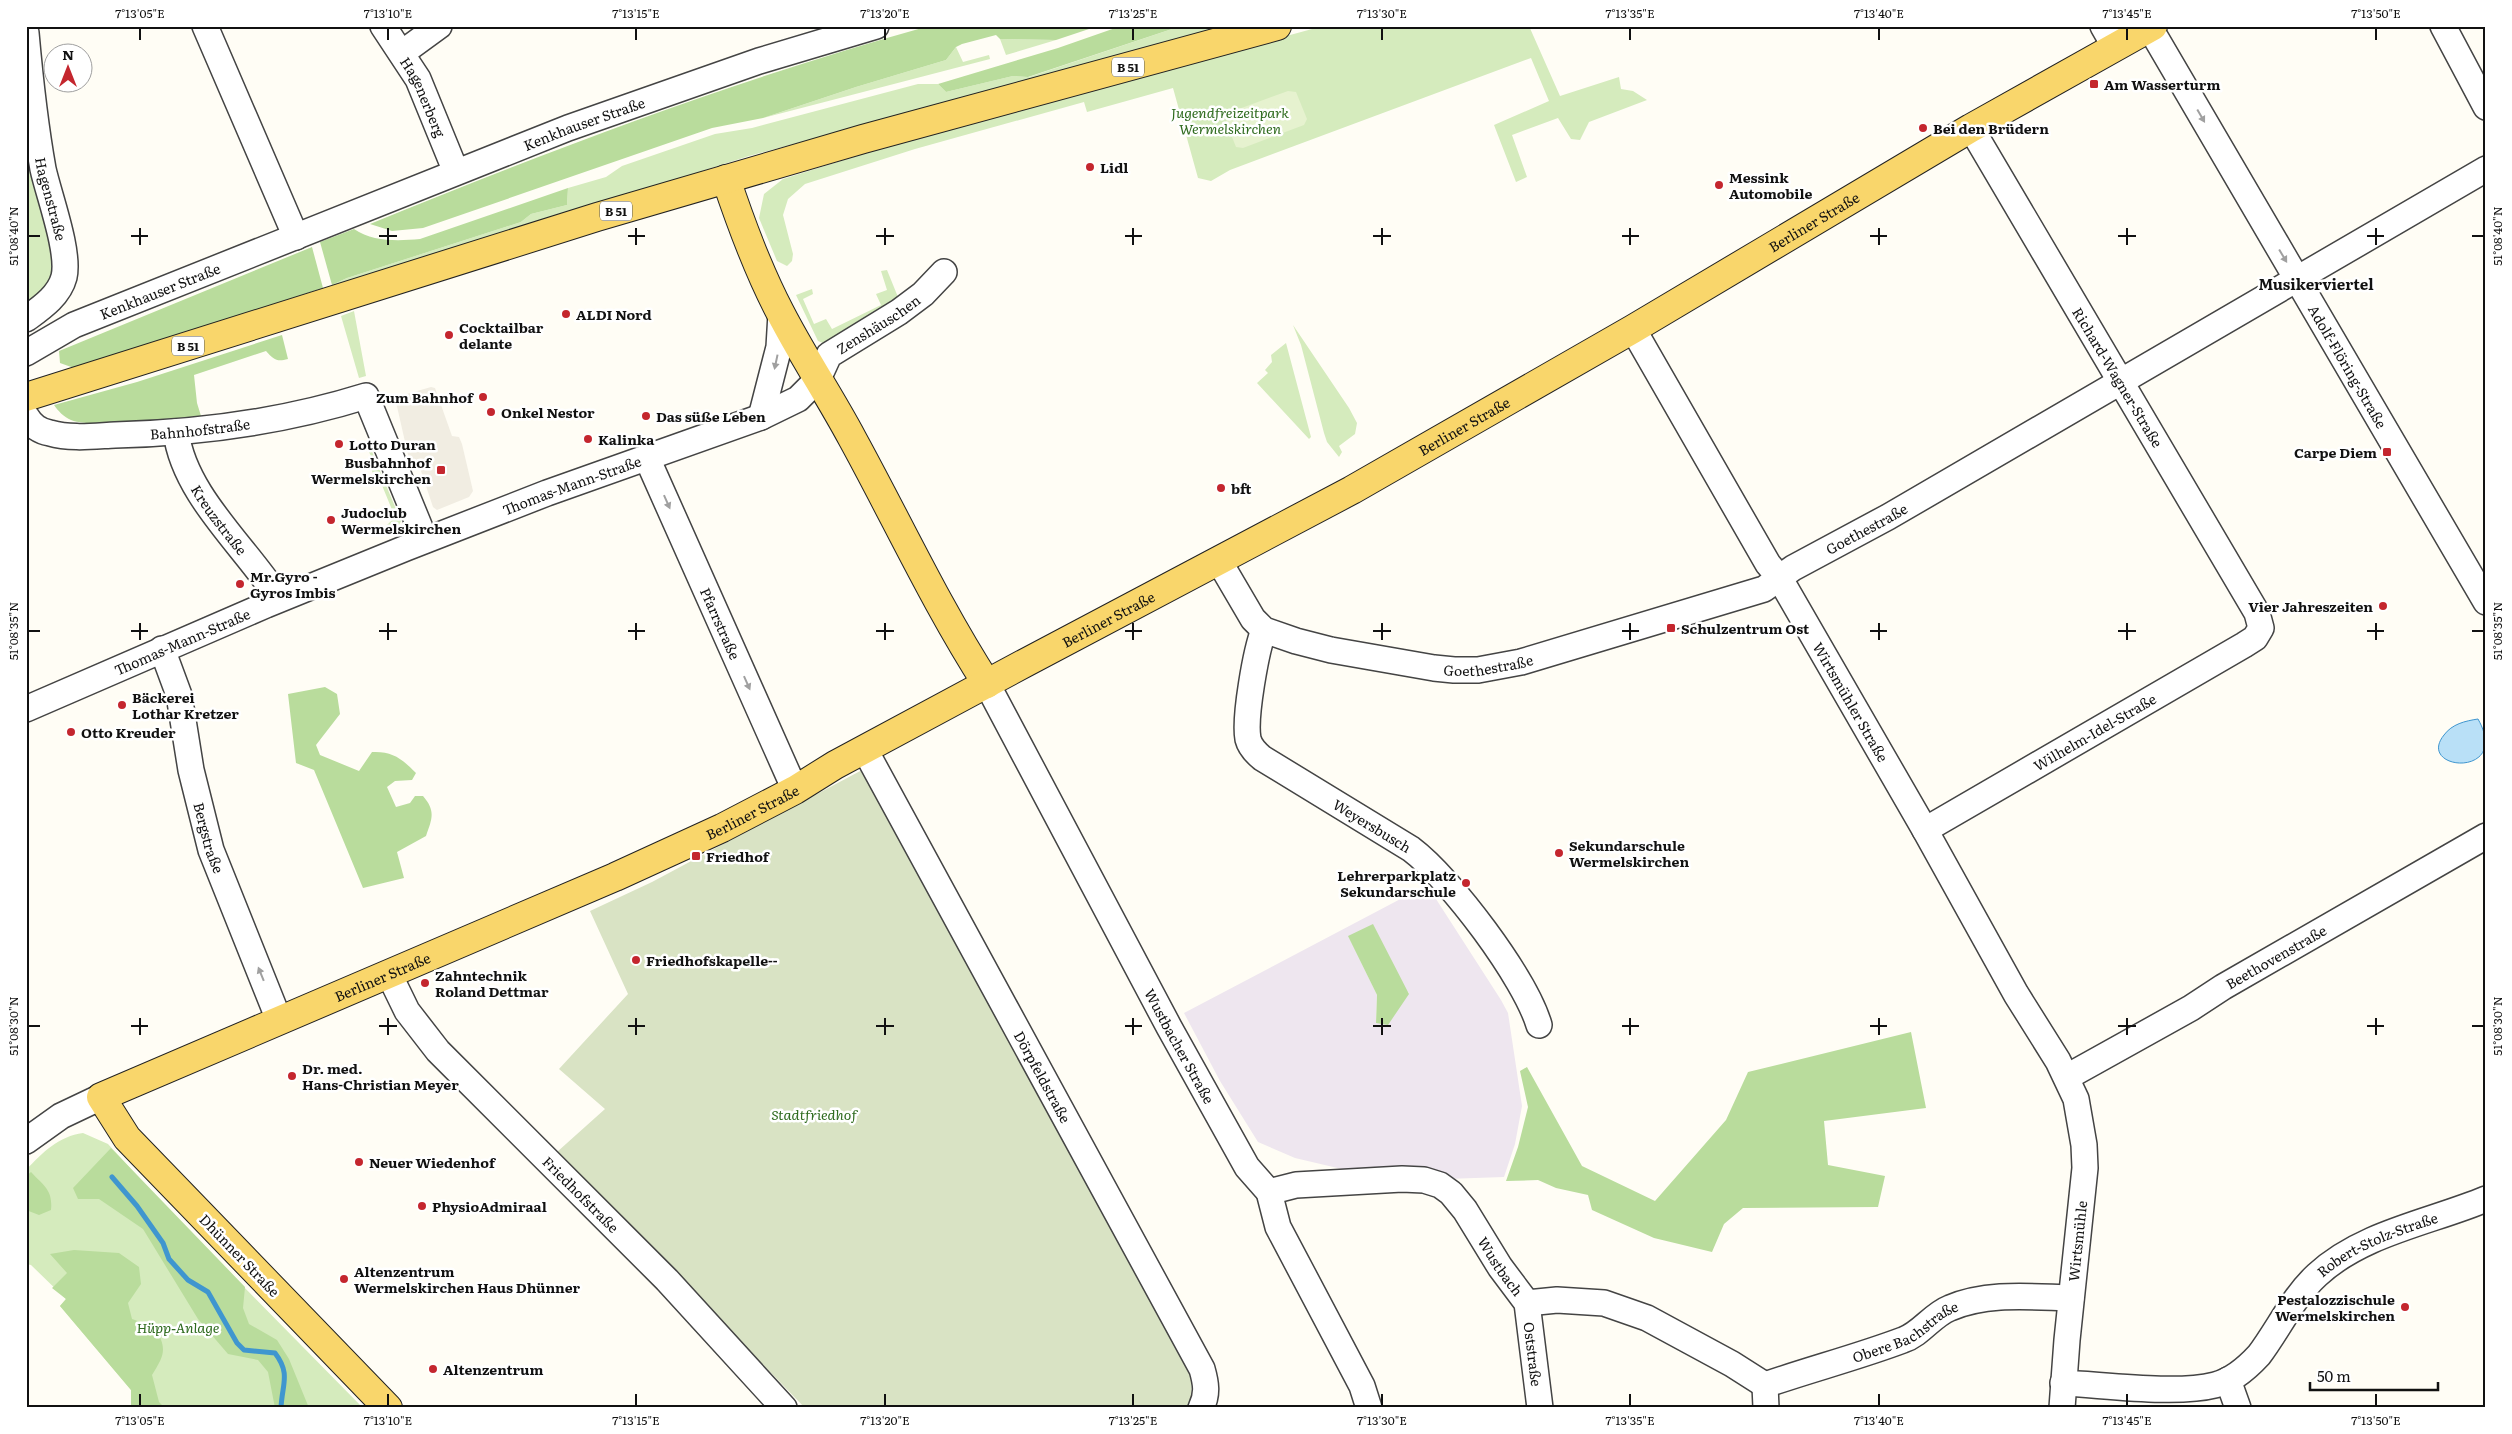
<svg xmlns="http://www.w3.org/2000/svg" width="2512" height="1434" font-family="Literata,serif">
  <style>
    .industrial { fill: #eee6ef; fill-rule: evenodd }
    .green { fill: #d5ebbd }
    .forest { fill: #b9dc9c }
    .cemetery { fill: #d9e3c4 }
    .pitch { fill: #e6f2cf }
    .plaza { fill: #f1ede2 }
    .water { fill: #b9e0f7; stroke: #3f96cf }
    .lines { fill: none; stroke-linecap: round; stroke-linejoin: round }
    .stream { stroke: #3f96cf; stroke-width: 5 }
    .minor-casing { stroke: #444; stroke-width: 28 }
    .major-casing { stroke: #222; stroke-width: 30 }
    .minor { stroke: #fff; stroke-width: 25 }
    .major { stroke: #f9d66b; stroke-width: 28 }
    .oneway { fill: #a0a0a0 }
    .ticks { fill: none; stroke: #111; stroke-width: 2 }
    .poi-dot { fill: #c4262e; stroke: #fff; stroke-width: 2 }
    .labels { text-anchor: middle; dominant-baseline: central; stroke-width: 5; stroke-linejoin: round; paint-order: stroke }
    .shield { fill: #fff; stroke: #585858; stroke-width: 1 }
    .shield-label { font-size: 12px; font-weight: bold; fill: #111 }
    .poi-label { font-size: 14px; font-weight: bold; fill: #111; stroke: #fff; text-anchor: start }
    .street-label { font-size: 14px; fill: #111; stroke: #fff }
    .park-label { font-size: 14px; font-style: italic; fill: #2f6b1f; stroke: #fff }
    .neighbourhood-label { font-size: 15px; font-weight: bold; fill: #111; stroke: #fff }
    .neatline { fill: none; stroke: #111; stroke-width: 2 }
    .ticks-label { font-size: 12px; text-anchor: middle; fill: #111 }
  </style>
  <rect width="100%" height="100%" fill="#fffdf5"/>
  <path class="industrial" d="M1427 885 1501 1000 1508 1013 1522 1106 1515 1144 1504 1177 1446 1179 1376 1170H1346L1295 1158 1258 1142 1220 1081 1184 1013ZM1349 937 1409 993 1376 1023 1377 995Z"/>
  <path class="green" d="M1181 26H1238L749 156 333 289 332 285 347 278 521 222 531 214 567 205 568 188 606 177 622 166 715 134 752 128 918 84H938L946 92 1013 76 1029 77Z
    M1323 26H1529L1560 96 1619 77 1621 89 1633 91 1647 100 1589 122 1580 140 1571 139 1558 118 1512 135 1527 177 1516 182 1494 125 1549 101 1531 58 1230 170 1211 181 1198 178 1173 88 1087 112 1084 102 915 149 805 184 788 199 783 215 793 254 792 261 787 266 777 261 759 218 764 194 783 179 924 135Z
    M1000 39 1056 40 1006 55Z
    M956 47 963 62 989 55 990 59 763 118 856 87 946 60Z
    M26 118 47 216 55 275 26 311Z
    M887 270 900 302 823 343 818 341 796 295 812 289 813 294 803 299 814 324 826 319 832 329 881 305 876 294 887 290 881 271Z
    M354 311 366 376 359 378 341 316Z
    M1293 325 1349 408 1357 423 1355 434 1339 446 1342 452 1339 457 1327 442 1324 433 1301 345Z
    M1286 343 1311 437 1309 439 1257 383 1268 373 1265 370 1272 362 1271 355Z
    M370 447 401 521 399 525 387 529 386 526 395 517 379 478 376 479 371 469 375 467 369 460 371 456 367 448Z
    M83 1133 108 1144 176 1218 363 1408H131V1390L60 1306 66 1299 31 1265 26 1264V1170C42 1153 59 1136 83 1133Z"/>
  <path class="forest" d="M929 26H1098L1056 40 1000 39 996 35 962 44 956 47 946 60 856 87 763 118 712 128 423 228 392 231 370 224C553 149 738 79 929 26Z
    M1121 26H1181L1028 77 1013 76 946 92 938 84 1058 48Z
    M568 188 567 205 531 214 521 222 347 278 332 285 320 242 354 229C373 242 398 241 420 239Z
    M312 247 323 288 74 368 60 363 59 351Z
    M282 335 288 359C277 362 274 360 266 351L194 375 197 403 201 416C175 419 93 429 71 420 64 417 58 411 54 405L137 382Z
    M325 687 337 694 340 714 316 745 320 755 359 771 372 752C393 751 402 759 416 773L412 780 395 781 387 787 396 807 410 803 415 796H423C436 811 432 819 426 836L397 852 404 878 363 888 314 770 296 763 288 694Z
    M1373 924 1409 994 1388 1025 1376 1023 1377 995 1348 936Z
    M1911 1032 1926 1108 1824 1121 1828 1165 1885 1176 1878 1207 1743 1208 1724 1224 1712 1252 1654 1238 1592 1210 1588 1195 1556 1188 1538 1180 1506 1181 1518 1147 1528 1107 1520 1071 1527 1067 1582 1166 1655 1201 1726 1120 1748 1072Z
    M111 1148 245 1287 243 1308 249 1324 277 1340 289 1359 309 1408H275L268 1372 258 1360 228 1354 198 1319 143 1229 99 1199H78L73 1188Z
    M31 1172C44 1186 53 1190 51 1210L39 1215 26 1210V1176Z
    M74 1250 119 1253 139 1267 141 1284 128 1303 132 1319 155 1327C167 1349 165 1354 152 1375L159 1402 165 1408H131V1390L60 1306 66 1299 52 1288 67 1273 50 1254Z"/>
  <path class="cemetery" d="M864 769 1192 1368 1191 1408H805L557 1152 605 1109 559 1069 628 994 590 911 652 882Z"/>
  <path class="pitch" d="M1288 91 1296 92 1307 119 1304 125 1243 148 1236 147 1226 122 1228 113Z"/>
  <path class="plaza" d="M431 387 435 388 452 436 459 437 462 444 473 491 469 497 437 510 433 507 418 462 410 461 408 455 396 402 400 396Z"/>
  <path class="water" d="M2478 719C2512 779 2415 771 2444 735 2452 724 2465 721 2478 719Z"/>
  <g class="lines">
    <path class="stream" d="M112 1177 137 1206 163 1243 169 1259 188 1280 208 1292 237 1343 244 1350 275 1353C291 1374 282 1384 281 1408"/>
    <g class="minor-casing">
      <g id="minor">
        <path d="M205 26 296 237"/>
        <path id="s1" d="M383 26 418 79 456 172"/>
        <path d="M2103 26 2115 47"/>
        <path d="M2443 26 2486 107"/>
        <path id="s2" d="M2150 28 2486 602"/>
        <path id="s3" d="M26 33C30 78 35 124 43 169 49 196 70 252 64 277 59 296 41 308 26 319"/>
        <path d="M402 53 439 26"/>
        <path id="s4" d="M1633 329 1768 564 1779 577 1925 830 2016 994 2058 1061 2076 1099 2084 1145 2085 1168 2067 1340 2062 1408"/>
        <path id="s5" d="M26 353 74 325 568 128 759 61 876 26"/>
        <path id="s6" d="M26 416C32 426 39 431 50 433 71 439 94 436 115 435 198 433 286 421 366 396L425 540"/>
        <path d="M761 417 779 347 781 314"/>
        <path id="s7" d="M176 432C184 495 245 546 279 599"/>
        <path id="s8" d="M647 458 795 790"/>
        <path id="s9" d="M1219 561 1253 619 1264 630 1296 641 1331 650 1434 668 1454 670H1478L1521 662 1764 589 1793 568 1888 517 2486 169"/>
        <path id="s10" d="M1264 630C1256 650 1244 718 1248 739 1250 747 1256 753 1262 758L1411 849C1451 879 1525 978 1539 1025"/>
        <path id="s11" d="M162 649 179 695 191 770 211 850 279 1020"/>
        <path id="s12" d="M987 684 1169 1027 1247 1167 1269 1192 1278 1227 1362 1386 1369 1408"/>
        <path id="s13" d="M26 709 266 605 406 548 547 493 761 417 798 399 818 379 829 355 899 312 923 294 944 272"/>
        <path id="s14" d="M865 750 1202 1369C1206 1383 1208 1394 1201 1408"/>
        <path id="s15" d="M1925 830 2244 645 2255 638 2261 628 2257 613 1971 128"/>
        <path id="s16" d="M389 974 407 1011 438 1051 667 1280 784 1408"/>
        <path id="s17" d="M2067 1077 2191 1008 2223 987 2486 836"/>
        <path d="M26 1141 61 1116 101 1097"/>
        <path id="s18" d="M1269 1192 1296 1185 1402 1179 1424 1180 1440 1185 1451 1193 1465 1210 1500 1267 1527 1303 1540 1408"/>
        <path d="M1527 1303 1557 1300 1604 1303 1647 1318 1732 1364 1765 1385"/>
        <path d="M2228 1380 2238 1408"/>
        <path id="s19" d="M2063 1383C2105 1385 2176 1395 2215 1385 2232 1381 2247 1368 2259 1355 2278 1330 2293 1297 2317 1275 2362 1233 2431 1222 2486 1199"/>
        <path id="s20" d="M1765 1385C1811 1369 1858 1357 1903 1340 1921 1334 1932 1315 1950 1308 1988 1292 2031 1297 2071 1298"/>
        <path d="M1765 1385 1766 1408"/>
      </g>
    </g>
    <g class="major-casing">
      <g id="major">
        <path d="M726 179C741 224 758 270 780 312 802 355 829 395 852 438 897 520 936 605 987 684"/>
        <path d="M26 397 597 217 863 139 1277 26"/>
        <path id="s21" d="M388 1408 127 1138 101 1097 615 877 722 828 795 790 835 765 1025 663 1352 490 1633 329 1971 128 2153 26"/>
      </g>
    </g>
    <use href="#minor" class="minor"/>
    <use href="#major" class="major"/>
  </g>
  <defs><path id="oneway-solid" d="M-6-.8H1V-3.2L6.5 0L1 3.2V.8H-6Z" transform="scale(1.25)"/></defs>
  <g class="oneway">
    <use href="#oneway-solid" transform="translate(2201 116) rotate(60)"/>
    <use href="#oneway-solid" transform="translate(2283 256) rotate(59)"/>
    <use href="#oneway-solid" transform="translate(776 362) rotate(102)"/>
    <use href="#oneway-solid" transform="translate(667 502) rotate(66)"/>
    <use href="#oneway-solid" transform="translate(747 683) rotate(66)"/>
    <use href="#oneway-solid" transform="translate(261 974) rotate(-112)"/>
  </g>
  <path class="ticks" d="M140 28V40M388 28V40M636 28V40M885 28V40M1133 28V40M1382 28V40M1630 28V40M1879 28V40M2127 28V40M2376 28V40M140 228V245M388 228V245M636 228V245M885 228V245M1133 228V245M1382 228V245M1630 228V245M1879 228V245M2127 228V245M2376 228V245M28 236H40M131 236H148M379 236H397M628 236H645M876 236H894M1125 236H1142M1373 236H1391M1622 236H1639M1870 236H1887M2118 236H2136M2367 236H2384M2472 236H2484M140 623V640M388 623V640M636 623V640M885 623V640M1133 623V640M1382 623V640M1630 623V640M1879 623V640M2127 623V640M2376 623V640M28 631H40M131 631H148M379 631H397M628 631H645M876 631H894M1125 631H1142M1373 631H1391M1622 631H1639M1870 631H1887M2118 631H2136M2367 631H2384M2472 631H2484M140 1018V1035M388 1018V1035M636 1018V1035M885 1018V1035M1133 1018V1035M1382 1018V1035M1630 1018V1035M1879 1018V1035M2127 1018V1035M2376 1018V1035M28 1026H40M131 1026H148M379 1026H397M628 1026H645M876 1026H894M1125 1026H1142M1373 1026H1391M1622 1026H1639M1870 1026H1887M2118 1026H2136M2367 1026H2384M2472 1026H2484M140 1394V1406M388 1394V1406M636 1394V1406M885 1394V1406M1133 1394V1406M1382 1394V1406M1630 1394V1406M1879 1394V1406M2127 1394V1406M2376 1394V1406"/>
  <g class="poi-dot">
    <rect x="2089" y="79" width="10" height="10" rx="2.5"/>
    <circle cx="1923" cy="128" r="5"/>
    <circle cx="1090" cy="167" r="5"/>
    <circle cx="1719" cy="185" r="5"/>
    <circle cx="566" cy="314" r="5"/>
    <circle cx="449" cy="335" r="5"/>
    <circle cx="483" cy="397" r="5"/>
    <circle cx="491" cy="412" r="5"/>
    <circle cx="646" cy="416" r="5"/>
    <circle cx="588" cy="439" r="5"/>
    <circle cx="339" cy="444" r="5"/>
    <rect x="2382" y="447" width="10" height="10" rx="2.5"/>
    <rect x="436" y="465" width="10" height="10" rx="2.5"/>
    <circle cx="1221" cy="488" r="5"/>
    <circle cx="331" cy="520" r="5"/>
    <circle cx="240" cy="584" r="5"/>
    <circle cx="2383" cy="606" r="5"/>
    <rect x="1666" y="623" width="10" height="10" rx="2.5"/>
    <circle cx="122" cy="705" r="5"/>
    <circle cx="71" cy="732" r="5"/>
    <circle cx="1559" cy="853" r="5"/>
    <rect x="691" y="851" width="10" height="10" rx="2.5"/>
    <circle cx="1466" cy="883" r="5"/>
    <circle cx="636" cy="960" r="5"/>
    <circle cx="425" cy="983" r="5"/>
    <circle cx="292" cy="1076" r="5"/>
    <circle cx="359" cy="1162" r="5"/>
    <circle cx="422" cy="1206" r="5"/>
    <circle cx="344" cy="1279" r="5"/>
    <circle cx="2405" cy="1307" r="5"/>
    <circle cx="433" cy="1369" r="5"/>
  </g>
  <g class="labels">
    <g class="shield">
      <rect x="1112" y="57.5" width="32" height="19" rx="4"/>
      <rect x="600" y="201.5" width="32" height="19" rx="4"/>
      <rect x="172" y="336.5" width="32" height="19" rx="4"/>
    </g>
    <g class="shield-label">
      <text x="1128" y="67">B 51</text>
      <text x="616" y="211">B 51</text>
      <text x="188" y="346">B 51</text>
    </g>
    <g class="poi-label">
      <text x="2104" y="84">Am Wasserturm</text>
      <text x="1933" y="128">Bei den Brüdern</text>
      <text x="1100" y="167">Lidl</text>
      <text x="1729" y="177">Messink<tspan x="1729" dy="16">Automobile</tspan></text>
      <text x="576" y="314">ALDI Nord</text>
      <text x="459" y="327">Cocktailbar<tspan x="459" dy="16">delante</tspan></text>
      <text x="473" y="397" text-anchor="end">Zum Bahnhof</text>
      <text x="501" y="412">Onkel Nestor</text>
      <text x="656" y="416">Das süße Leben</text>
      <text x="598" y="439">Kalinka</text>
      <text x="349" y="444">Lotto Duran</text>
      <text x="2377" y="452" text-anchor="end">Carpe Diem</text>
      <text x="431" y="462" text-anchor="end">Busbahnhof<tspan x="431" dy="16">Wermelskirchen</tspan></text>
      <text x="1231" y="488">bft</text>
      <text x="341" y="512">Judoclub<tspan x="341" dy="16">Wermelskirchen</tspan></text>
      <text x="250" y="576">Mr.Gyro -<tspan x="250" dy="16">Gyros Imbis</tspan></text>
      <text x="2373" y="606" text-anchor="end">Vier Jahreszeiten</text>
      <text x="1681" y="628">Schulzentrum Ost</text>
      <text x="132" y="697">Bäckerei<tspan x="132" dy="16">Lothar Kretzer</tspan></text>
      <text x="81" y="732">Otto Kreuder</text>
      <text x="1569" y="845">Sekundarschule<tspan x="1569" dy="16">Wermelskirchen</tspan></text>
      <text x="706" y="856">Friedhof</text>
      <text x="1456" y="875" text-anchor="end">Lehrerparkplatz<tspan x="1456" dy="16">Sekundarschule</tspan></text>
      <text x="646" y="960">Friedhofskapelle--</text>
      <text x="435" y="975">Zahntechnik<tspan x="435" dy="16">Roland Dettmar</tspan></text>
      <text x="302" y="1068">Dr. med.<tspan x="302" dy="16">Hans-Christian Meyer</tspan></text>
      <text x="369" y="1162">Neuer Wiedenhof</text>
      <text x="432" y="1206">PhysioAdmiraal</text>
      <text x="354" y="1271">Altenzentrum<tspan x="354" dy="16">Wermelskirchen Haus Dhünner</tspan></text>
      <text x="2395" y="1299" text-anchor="end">Pestalozzischule<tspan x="2395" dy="16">Wermelskirchen</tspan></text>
      <text x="443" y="1369">Altenzentrum</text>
    </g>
    <g class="street-label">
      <text stroke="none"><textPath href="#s1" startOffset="82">Hagenerberg</textPath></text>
      <text stroke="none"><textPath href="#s5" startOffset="604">Kenkhauser Straße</textPath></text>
      <text stroke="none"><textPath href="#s3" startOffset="168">Hagenstraße</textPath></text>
      <text stroke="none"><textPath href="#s21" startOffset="2350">Berliner Straße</textPath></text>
      <text stroke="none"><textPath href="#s5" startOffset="148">Kenkhauser Straße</textPath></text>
      <text stroke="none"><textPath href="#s13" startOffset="945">Zenshäuschen</textPath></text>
      <text stroke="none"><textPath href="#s2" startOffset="392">Adolf-Flöring-Straße</textPath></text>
      <text transform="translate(2118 377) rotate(59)">Richard-Wagner-Straße</text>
      <text stroke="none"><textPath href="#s21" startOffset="1945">Berliner Straße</textPath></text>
      <text stroke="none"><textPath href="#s6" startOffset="181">Bahnhofstraße</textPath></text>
      <text stroke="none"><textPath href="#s13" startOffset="590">Thomas-Mann-Straße</textPath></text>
      <text stroke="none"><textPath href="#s7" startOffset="99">Kreuzstraße</textPath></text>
      <text stroke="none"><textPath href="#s9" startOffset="718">Goethestraße</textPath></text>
      <text stroke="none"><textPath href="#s21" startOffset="1540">Berliner Straße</textPath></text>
      <text stroke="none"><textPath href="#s8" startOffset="181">Pfarrstraße</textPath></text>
      <text stroke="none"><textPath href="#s13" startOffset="170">Thomas-Mann-Straße</textPath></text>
      <text stroke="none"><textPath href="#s9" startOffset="312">Goethestraße</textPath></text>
      <text stroke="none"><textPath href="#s4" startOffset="432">Wirtsmühler Straße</textPath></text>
      <text stroke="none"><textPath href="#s15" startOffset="196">Wilhelm-Idel-Straße</textPath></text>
      <text stroke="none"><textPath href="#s21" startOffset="1135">Berliner Straße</textPath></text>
      <text stroke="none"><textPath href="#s10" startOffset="264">Weyersbusch</textPath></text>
      <text stroke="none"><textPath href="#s11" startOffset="195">Bergstraße</textPath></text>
      <text stroke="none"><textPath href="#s17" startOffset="241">Beethovenstraße</textPath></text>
      <text stroke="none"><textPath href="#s21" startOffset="730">Berliner Straße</textPath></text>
      <text stroke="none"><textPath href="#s12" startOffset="410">Wustbacher Straße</textPath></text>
      <text stroke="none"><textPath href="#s14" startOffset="372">Dörpfeldstraße</textPath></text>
      <text stroke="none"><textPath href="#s16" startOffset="294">Friedhofstraße</textPath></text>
      <text transform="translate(2077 1241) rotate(-84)">Wirtsmühle</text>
      <text stroke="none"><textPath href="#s19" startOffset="374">Robert-Stolz-Straße</textPath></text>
      <text transform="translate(240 1255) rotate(46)">Dhünner Straße</text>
      <text stroke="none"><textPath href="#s18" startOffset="275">Wustbach</textPath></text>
      <text stroke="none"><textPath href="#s20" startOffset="151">Obere Bachstraße</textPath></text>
      <text stroke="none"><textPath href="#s18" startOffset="372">Oststraße</textPath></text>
    </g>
    <g class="park-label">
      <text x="1230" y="112">Jugendfreizeitpark<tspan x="1230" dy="16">Wermelskirchen</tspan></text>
      <text x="814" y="1114">Stadtfriedhof</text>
      <text x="178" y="1327">Hüpp-Anlage</text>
    </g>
    <g class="neighbourhood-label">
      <text x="2316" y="283">Musikerviertel</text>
    </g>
  </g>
  <rect width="2512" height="1434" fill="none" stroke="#ffffff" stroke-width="55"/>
  <g transform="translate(68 68)"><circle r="24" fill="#ffffff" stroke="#a0a0a0"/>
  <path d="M0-4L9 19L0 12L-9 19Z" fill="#c4262e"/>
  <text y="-8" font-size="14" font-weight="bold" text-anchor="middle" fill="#111111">N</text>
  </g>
  <path d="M2310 1382v8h128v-8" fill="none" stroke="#111111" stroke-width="2.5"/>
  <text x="2317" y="1382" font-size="15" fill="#111111" stroke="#ffffff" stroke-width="4" paint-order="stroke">50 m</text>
  <rect x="28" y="28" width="2456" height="1378" class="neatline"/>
  <g class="ticks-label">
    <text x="140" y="18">7°13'05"E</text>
    <text x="388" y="18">7°13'10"E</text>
    <text x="636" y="18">7°13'15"E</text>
    <text x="885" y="18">7°13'20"E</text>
    <text x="1133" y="18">7°13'25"E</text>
    <text x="1382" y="18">7°13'30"E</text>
    <text x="1630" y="18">7°13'35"E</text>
    <text x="1879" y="18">7°13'40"E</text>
    <text x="2127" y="18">7°13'45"E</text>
    <text x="2376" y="18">7°13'50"E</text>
    <text transform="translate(14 236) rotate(-90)" y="4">51°08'40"N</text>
    <text transform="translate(2498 236) rotate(-90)" y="4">51°08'40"N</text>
    <text transform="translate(14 631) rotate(-90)" y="4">51°08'35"N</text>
    <text transform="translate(2498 631) rotate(-90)" y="4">51°08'35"N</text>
    <text transform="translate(14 1026) rotate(-90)" y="4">51°08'30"N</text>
    <text transform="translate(2498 1026) rotate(-90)" y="4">51°08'30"N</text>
    <text x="140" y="1425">7°13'05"E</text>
    <text x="388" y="1425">7°13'10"E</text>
    <text x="636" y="1425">7°13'15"E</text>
    <text x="885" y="1425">7°13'20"E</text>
    <text x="1133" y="1425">7°13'25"E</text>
    <text x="1382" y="1425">7°13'30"E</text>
    <text x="1630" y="1425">7°13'35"E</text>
    <text x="1879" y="1425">7°13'40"E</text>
    <text x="2127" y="1425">7°13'45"E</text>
    <text x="2376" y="1425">7°13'50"E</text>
  </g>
</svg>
